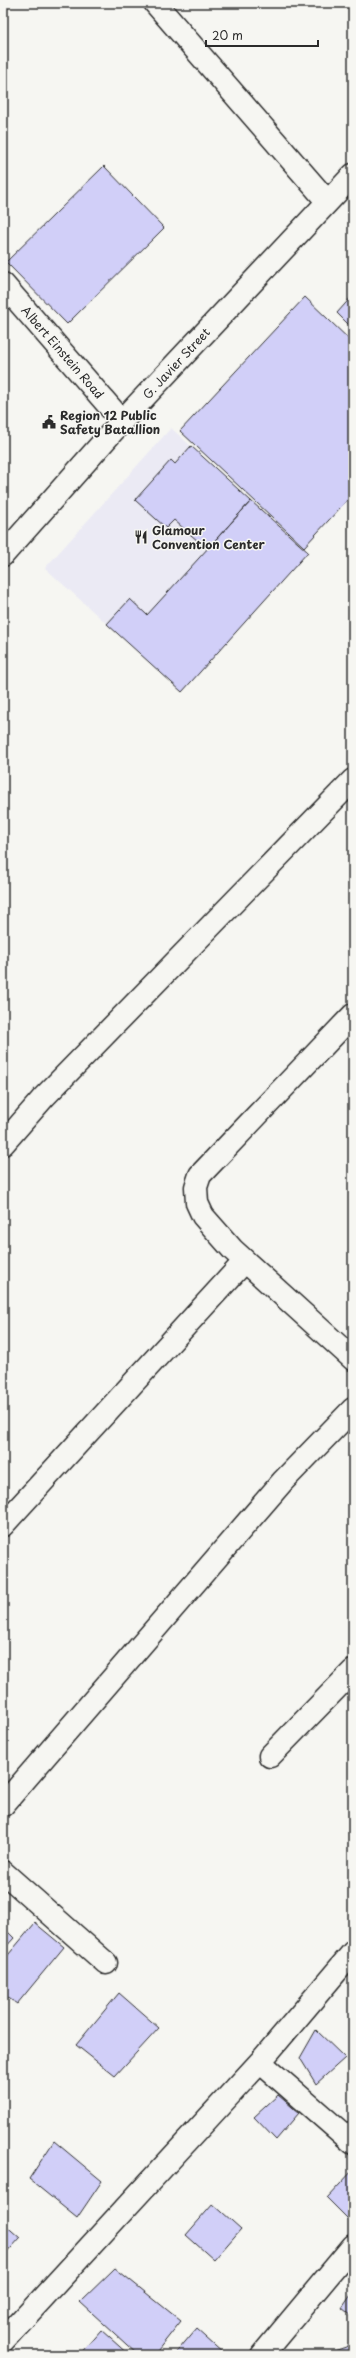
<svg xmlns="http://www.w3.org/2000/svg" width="356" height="2358" font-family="'Playpen Sans',sans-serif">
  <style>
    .built { fill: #ebeaf4 }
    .building { fill: #d1cff8; stroke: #2b2b2b }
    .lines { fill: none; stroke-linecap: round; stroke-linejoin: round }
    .minor-casing { stroke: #2b2b2b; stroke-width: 25 }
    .tertiary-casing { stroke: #2b2b2b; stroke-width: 25 }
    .minor { stroke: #f6f6f2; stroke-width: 22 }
    .tertiary { stroke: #f6f6f2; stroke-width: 22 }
    .labels { text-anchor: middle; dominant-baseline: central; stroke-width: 3; stroke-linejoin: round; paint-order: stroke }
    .street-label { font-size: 12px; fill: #2b2b2b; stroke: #f6f6f2 }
    .poi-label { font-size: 12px; font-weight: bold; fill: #2b2b2b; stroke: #f6f6f2; text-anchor: start }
  </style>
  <rect width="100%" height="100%" fill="#f6f6f2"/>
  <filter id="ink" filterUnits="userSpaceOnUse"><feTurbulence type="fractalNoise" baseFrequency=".025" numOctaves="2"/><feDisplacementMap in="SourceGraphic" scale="8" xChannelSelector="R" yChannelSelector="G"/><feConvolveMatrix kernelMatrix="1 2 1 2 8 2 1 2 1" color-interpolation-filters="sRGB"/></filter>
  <g filter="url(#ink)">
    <path class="built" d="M171 428 308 552 182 692 45 568Z"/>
    <path class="building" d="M104 166 164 228 67 324 6 262Z
      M353 295V329L337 313Z
      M305 297 353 343V494L304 547 180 431Z
      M191 446 251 501 207 549 174 520 166 528 135 500 171 460 175 464Z
      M251 501 308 552 182 692 107 624 130 599 147 615Z
      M35 1923 64 1947 17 2004 3 1994V1961Z
      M3 1927 14 1938 3 1950Z
      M119 1993 159 2028 115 2076 76 2045Z
      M316 2030 345 2058 316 2084 300 2058Z
      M278 2095 299 2113 276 2140 254 2117Z
      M54 2141 102 2181 77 2218 29 2179Z
      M353 2170V2224L327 2198Z
      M213 2204 241 2229 214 2260 186 2235Z
      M3 2223 20 2238 3 2257Z
      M115 2268 181 2321 154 2355H138L80 2302Z
      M353 2292V2317L342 2308Z
      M196 2329 224 2354 223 2355H174Z
      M101 2330 129 2355H79Z
      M353 2339V2355H328L334 2351 346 2347Z"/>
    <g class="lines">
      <g class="minor-casing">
        <path id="minor" d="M155 3 327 201
          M3 284 122 421
          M353 1015 200 1175 196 1187 197 1203 203 1216 233 1250 353 1359
          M3 1144 44 1097 353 780
          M3 1525 245 1261
          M270 1756 353 1671
          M3 1805 283 1481 353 1409
          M3 1872 106 1963
          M260 2062 353 2143
          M3 2341 260 2062 353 1952
          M262 2355 353 2246"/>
      </g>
      <g class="tertiary-casing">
        <path id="tertiary" d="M3 555 122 421 353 175"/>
      </g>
      <use href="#minor" class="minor"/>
      <use href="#tertiary" class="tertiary"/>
    </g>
  </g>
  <defs>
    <g id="civic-bare" transform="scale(1.08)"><path d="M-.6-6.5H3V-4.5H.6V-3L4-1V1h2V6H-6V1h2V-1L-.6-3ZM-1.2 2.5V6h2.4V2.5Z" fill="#2b2b2b" stroke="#f6f6f2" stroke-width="2.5" paint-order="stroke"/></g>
    <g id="restaurant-bare" transform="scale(1.08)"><path d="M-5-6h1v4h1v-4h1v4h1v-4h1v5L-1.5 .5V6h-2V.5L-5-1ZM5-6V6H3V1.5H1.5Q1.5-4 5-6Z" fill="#2b2b2b" stroke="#f6f6f2" stroke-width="2.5" paint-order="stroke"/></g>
  </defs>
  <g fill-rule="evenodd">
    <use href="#civic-bare" x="49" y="422"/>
    <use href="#restaurant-bare" x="141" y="537"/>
  </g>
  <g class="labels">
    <g class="street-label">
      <text transform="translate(63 352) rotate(49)">Albert Einstein Road</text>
      <text transform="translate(176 363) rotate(-47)">G. Javier Street</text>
    </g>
    <g class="poi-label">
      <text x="60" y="415">Region 12 Public<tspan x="60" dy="14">Safety Batallion</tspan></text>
      <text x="152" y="530">Glamour<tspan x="152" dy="14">Convention Center</tspan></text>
    </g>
  </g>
  <rect width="356" height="2358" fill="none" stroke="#f6f6f2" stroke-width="16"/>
  <rect x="8" y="8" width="340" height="2342" fill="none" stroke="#2b2b2b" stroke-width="1.5" filter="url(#ink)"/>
  <path d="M206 40v6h112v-6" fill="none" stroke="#2b2b2b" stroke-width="2"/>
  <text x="212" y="40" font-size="12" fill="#2b2b2b" stroke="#f6f6f2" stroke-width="3" paint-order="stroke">20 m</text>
</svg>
